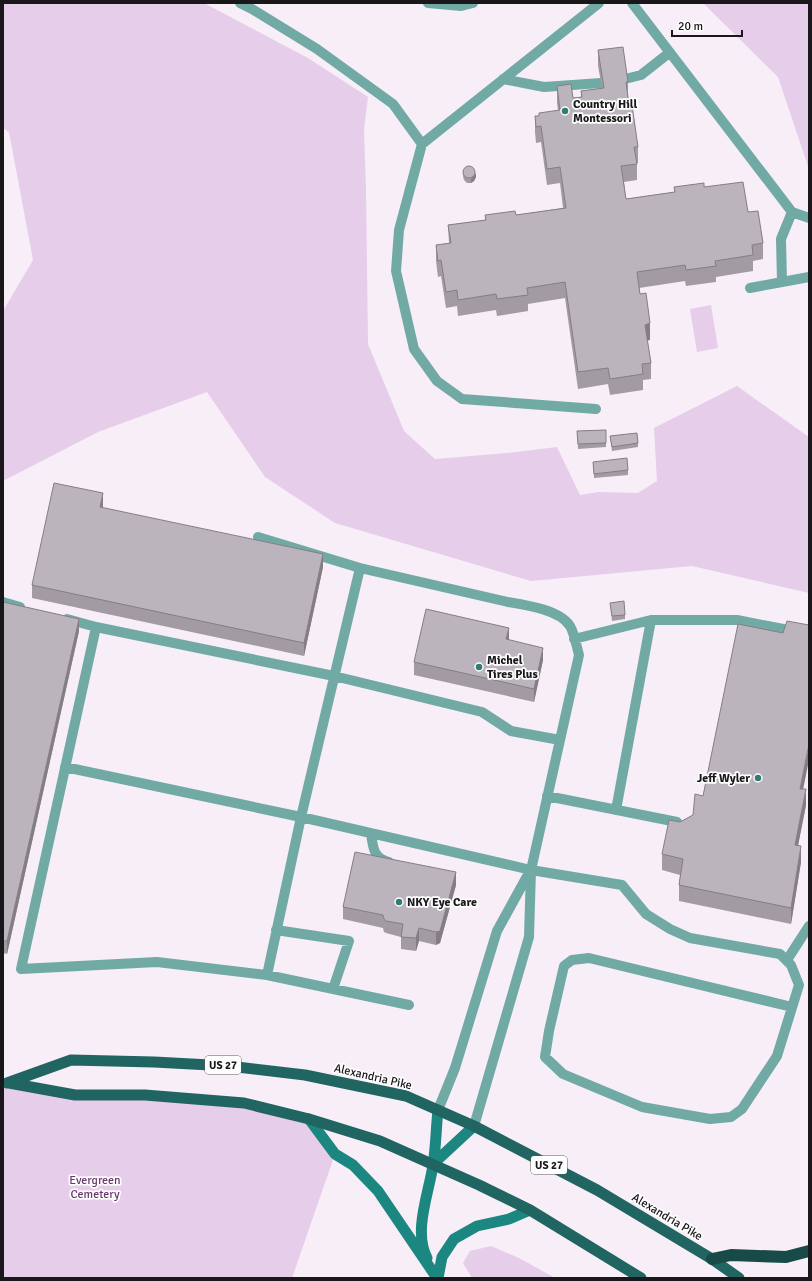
<svg xmlns="http://www.w3.org/2000/svg" width="812" height="1281" font-family="Signika,sans-serif">
  <style>
    .green { fill: #e6cde9 }
    .lines { fill: none; stroke-linecap: round; stroke-linejoin: round }
    .service { stroke: #71aaa5; stroke-width: 10 }
    .secondary { stroke: #1c8681; stroke-width: 11 }
    .primary { stroke: #206561; stroke-width: 11 }
    .motorway { stroke: #184b48; stroke-width: 12 }
    .wall { fill: #a29ba3 }
    .shaded-wall { fill: #847e84 }
    .building { fill: #bcb4bd; stroke: #847e84 }
    .poi-dot { fill: #337b77; stroke: #fefefe; stroke-width: 1.5 }
    .labels { text-anchor: middle; dominant-baseline: central; stroke-width: 3.5; stroke-linejoin: round; paint-order: stroke }
    .shield { fill: #fefefe; stroke: #5e5c5e; stroke-width: 1 }
    .shield-label { font-size: 11px; font-weight: bold; fill: #1a171a }
    .poi-label { font-size: 12px; font-weight: bold; fill: #1a171a; stroke: #fefefe; text-anchor: start }
    .street-label { font-size: 12px; fill: #1a171a; stroke: #fefefe }
    .park-label { font-size: 12px; fill: #68386e; stroke: #fefefe }
  </style>
  <rect width="100%" height="100%" fill="#f7eef8"/>
  <path class="green" d="M3 3H204L308 58 368 97 364 130 366 188 368 344 404 431 435 459 507 453 557 447 580 495 598 492 638 493 657 481 654 428 737 386 809 437V593L692 566 531 581 335 523 265 477 207 392 98 432 3 481V311L33 260 9 132 3 128Z
    M703 3H809V169L778 77Z
    M711 305 718 348 697 352 690 309Z
    M3 1083 75 1095 244 1103 309 1119 335 1154 292 1278H3Z
    M491 1246 521 1259 555 1278H472L463 1263 470 1251Z"/>
  <g class="lines">
    <path class="service" d="M240 3 252 9 317 49 393 104 422 144 399 230 396 271 414 349 437 381 462 399 596 409
      M428 3 461 6 473 3
      M632 3 792 212 809 218
      M503 79 544 87 601 83
      M625 79 641 75 669 53
      M422 144 599 3
      M792 212 781 239 782 282 809 277
      M750 288 782 282
      M258 537 360 568
      M3 602 20 607
      M67 619 96 627
      M651 620H737L809 634
      M574 639 651 620 616 810
      M65 767 301 817 531 870 622 885 646 914 670 929 690 938 780 954 791 965 799 985 777 1056 742 1109 731 1117 710 1119 642 1107 563 1074 545 1057 549 1031 564 966 572 960 589 958 792 1007
      M547 796 677 822
      M371 833C373 847 373 858 389 862
      M276 930 349 941 333 989
      M787 960 809 926
      M267 975 301 817 360 568 508 602C526 605 560 610 570 626 574 632 577 648 579 655L531 870 529 937 474 1126
      M409 1005 267 975 157 962 21 969 96 627 334 676 482 712 511 731 560 740
      M438 1110 455 1068 497 931 530 871"/>
    <path class="secondary" d="M309 1119 335 1154 353 1165 378 1191 437 1278
      M433 1164 474 1126
      M427 1258C413 1231 429 1193 433 1165 436 1147 436 1128 438 1110
      M438 1278 442 1257 454 1239 477 1226 509 1219 530 1210"/>
    <path class="primary" d="M7 1083 71 1060 154 1062 229 1066 305 1075 406 1096 474 1126 597 1190 712 1259 739 1278
      M9 1083 75 1095H145L244 1103 309 1119 380 1141 479 1185 530 1210 641 1278"/>
    <path class="motorway" d="M712 1259 731 1255 786 1257 809 1251"/>
  </g>
  <path class="wall" d="M598 50 628 82V96L629 105 638 147V163H637V180L624 182 626 199 674 192V187H704L748 212 763 243V259L753 261V271L716 277V282L686 286 685 281 639 288 650 340H647L651 363V379L643 380V390L610 395 608 384 578 389 565 298 528 304V311L497 316 496 310 458 316 457 306 446 308 441 276 438 277 436 261V245L449 243 448 225 485 220V215H516L563 208 560 183 547 185 541 142 536 143 535 132V116H539L558 110 557 103V86L573 98 581 97V91L602 88 598 66Z
    M463 172 476 177 474 181 471 183H467L464 180 463 176Z
    M606 430V447L578 449 577 431Z
    M610 436 638 443V447L612 451Z
    M593 462 628 470V475L594 478Z
    M103 506V508L323 567 304 656 32 598V585Z
    M3 602 79 631 7 954 3 953Z
    M610 603 625 615V619L612 621Z
    M509 640 543 660 534 702 414 675V662Z
    M803 789 806 805 798 845 801 862 791 924 679 901V885L680 875 662 870V854L680 822 693 815Z
    M456 885 440 943 436 945 419 941 416 951 401 949V937L386 933 384 932 383 928 343 919V907Z"/>
  <path class="shaded-wall" d="M476 173V177L474 181 471 183V179Z
    M650 323V340L645 341V325Z
    M103 493V506L100 520V507Z
    M323 554V567L304 656V643Z
    M79 619V631L7 954V941Z
    M509 628V640L506 639Z
    M543 648V660L534 702V689Z
    M809 744V760L800 805V789Z
    M806 789V805L795 861V845Z
    M801 846V862L791 924V908Z
    M456 872V885L440 943 436 945V932Z
    M419 928V941L416 951V938Z"/>
  <path class="building" d="M623 47 628 82H626L629 105H632L638 147H634L637 164 621 166 626 199 675 192 674 187 704 183V187L743 182 748 212 758 211 763 243 752 245 753 255 715 261 716 266 686 270 685 265 637 272 640 294 646 293 650 323 645 325 651 363 642 364 643 374 610 379 608 368 578 372 565 282 527 288 528 295 497 299 496 294 458 300 457 290 446 292 441 260 438 261 436 245 451 243 448 225 486 220 485 215 515 211 516 215 566 208 560 167 547 169 541 126 536 127 535 116H539V113L560 110 557 86 571 84 573 98 582 97 581 91 604 88 598 50Z
    M463 172a6 6 0 1 1 12 0a6 6 0 1 1-12 0Z
    M606 430V443L578 444 577 431Z
    M637 433 638 443 612 447 610 436Z
    M627 458 628 470 594 474 593 462Z
    M54 483 103 493 100 507 323 554 304 643 32 585Z
    M624 601 625 615 612 616 610 603Z
    M3 602 79 619 7 941H3Z
    M426 609 509 628 506 639 543 648 534 689 414 662Z
    M787 621 809 625V744L800 789H806L795 845 801 846 791 908 679 885 683 859 662 854 669 820 680 822 693 815 695 794 703 796 738 624 783 633Z
    M355 852 456 872 440 931 436 932 419 928 416 938 401 937 403 924 386 921 384 919 383 915 343 907Z"/>
  <g class="poi-dot">
    <circle cx="565" cy="111" r="4"/>
    <circle cx="479" cy="667" r="4"/>
    <circle cx="758" cy="778" r="4"/>
    <circle cx="399" cy="902" r="4"/>
  </g>
  <g class="labels">
    <g class="shield">
      <rect x="205" y="1056" width="36" height="18" rx="3"/>
      <rect x="531" y="1156" width="36" height="18" rx="3"/>
    </g>
    <g class="shield-label">
      <text x="223" y="1065">US 27</text>
      <text x="549" y="1165">US 27</text>
    </g>
    <g class="poi-label">
      <text x="573" y="104">Country Hill<tspan x="573" dy="14">Montessori</tspan></text>
      <text x="487" y="660">Michel<tspan x="487" dy="14">Tires Plus</tspan></text>
      <text x="750" y="778" text-anchor="end">Jeff Wyler</text>
      <text x="407" y="902">NKY Eye Care</text>
    </g>
    <g class="street-label">
      <text transform="translate(373 1077) rotate(13)">Alexandria Pike</text>
      <text transform="translate(667 1217) rotate(31)">Alexandria Pike</text>
    </g>
    <g class="park-label">
      <text x="95" y="1180">Evergreen<tspan x="95" dy="14">Cemetery</tspan></text>
    </g>
  </g>
  <rect width="812" height="1281" fill="none" stroke="#1a171a" stroke-width="8"/>
  <path d="M672 30v6h70v-6" fill="none" stroke="#1a171a" stroke-width="2"/>
  <text x="678" y="30" font-size="12" fill="#1a171a" stroke="#fefefe" stroke-width="3" paint-order="stroke">20 m</text>
</svg>
